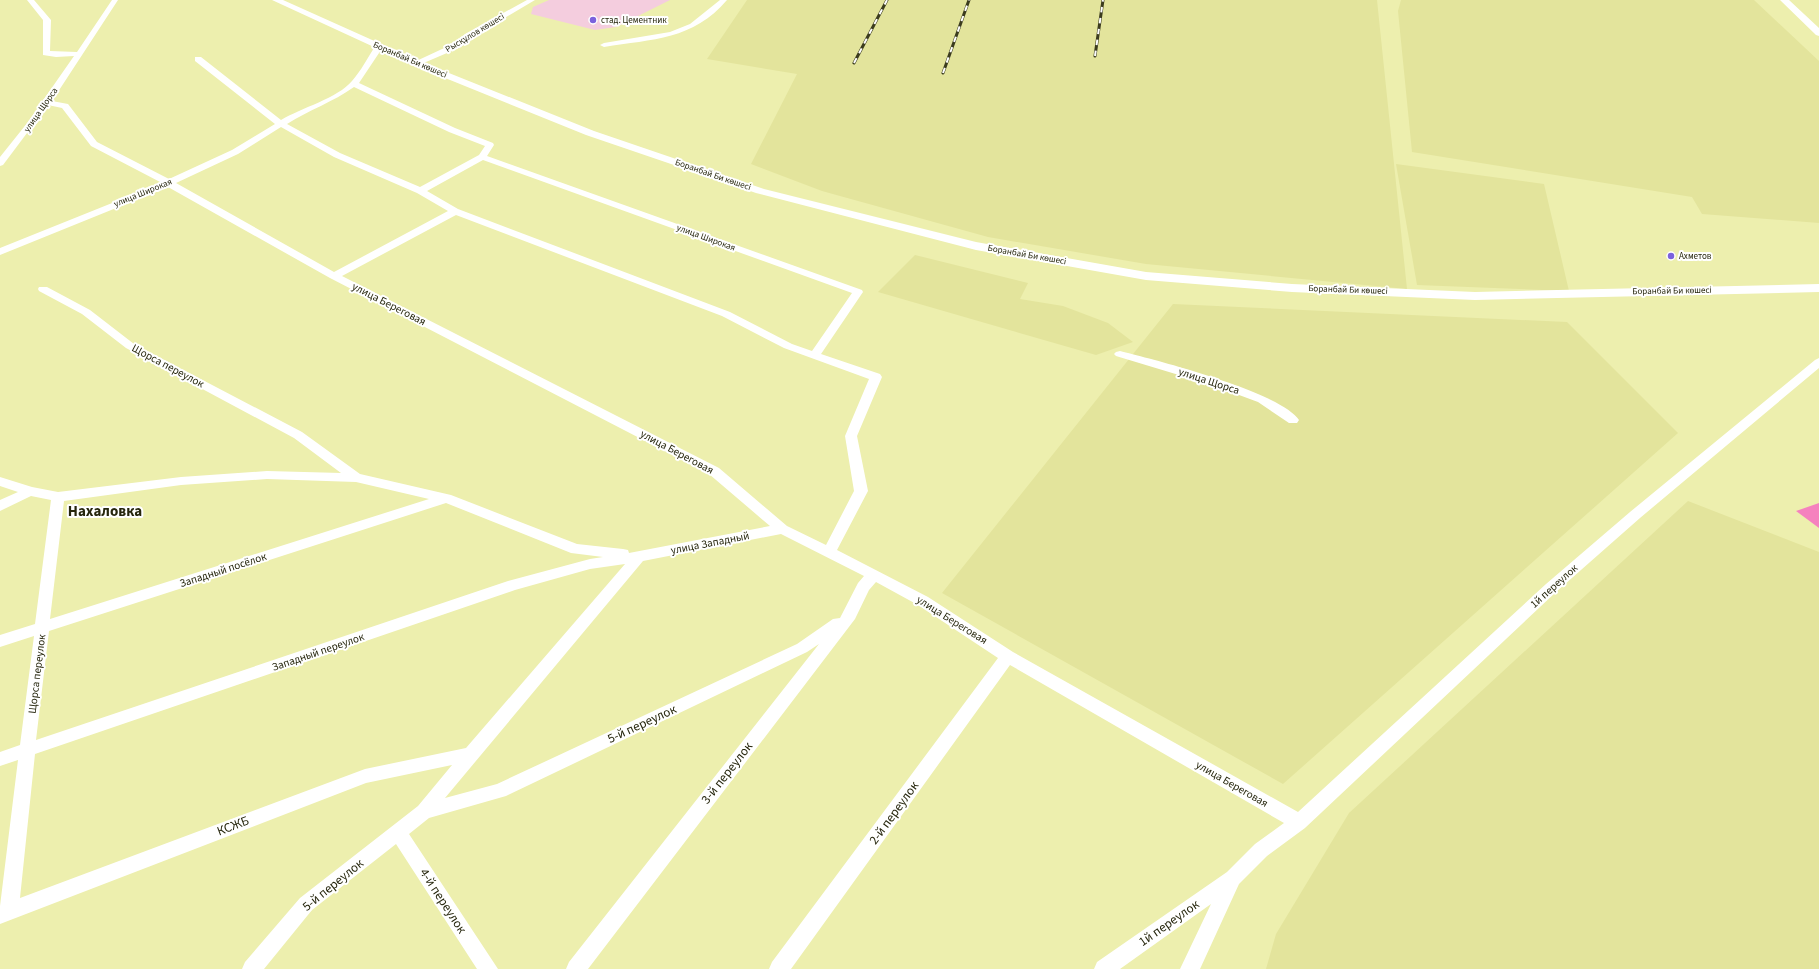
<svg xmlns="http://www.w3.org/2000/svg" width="1819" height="969" font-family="'Source Sans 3',sans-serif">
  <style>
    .built { fill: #e3e49c }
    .green { fill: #f4cdde }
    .forest { fill: #f582be }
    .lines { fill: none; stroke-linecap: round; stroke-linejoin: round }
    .minor { fill: #fff; fill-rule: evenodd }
    .major { fill: #fff; fill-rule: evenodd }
    .rail-casing { stroke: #3b3b1e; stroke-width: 3 }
    .rail { stroke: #fff; stroke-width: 2; stroke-dasharray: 5.5; stroke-linecap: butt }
    .poi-dot { fill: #7b62dd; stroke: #fff; stroke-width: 1.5 }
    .labels { text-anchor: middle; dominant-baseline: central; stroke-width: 4; stroke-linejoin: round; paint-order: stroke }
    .far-poi-label { font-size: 9px; fill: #26260d; stroke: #fff; text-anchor: start }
    .far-street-label { font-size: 9px; fill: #26260d; stroke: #fff }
    .street-label { font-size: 11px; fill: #26260d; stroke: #fff }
    .near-street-label { font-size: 13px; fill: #26260d; stroke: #fff }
    .district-label { font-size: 15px; font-weight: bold; fill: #26260d; stroke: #fff }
  </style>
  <rect width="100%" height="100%" fill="#edefae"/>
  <path class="built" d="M747 0H1377L1407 289 1146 264 988 237 822 191 751 164 797 74 707 59Z
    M1401 0H1754L1819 61V223L1702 214 1692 197 1412 152 1398 11Z
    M1396 164 1544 184 1569 291 1417 285Z
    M915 255 1028 283 1020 299 1063 306 1108 323 1133 342 1096 355 878 292Z
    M1173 304 1567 322 1678 433 1283 784 942 593Z
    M1688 501 1819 552V969H1266L1276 934 1349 813Z"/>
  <path class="green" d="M549 0H670L616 27 595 30 531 14 533 7Z"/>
  <path class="forest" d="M1819 503V528L1796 511Z"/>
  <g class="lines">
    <path class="minor" d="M27 0H34L51 20 50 51 77 52 112 0H118L52 101 68 104 97 142 169 179 232 150 275 124 195 61V57H201L281 120C301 108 338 98 352 81 361 71 368 57 376 45H379L383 47 359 83 455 128 493 143 494 145 487 156 862 290 863 292 821 354 880 374 882 377 857 436 868 491 837 550 928 597 1013 652 1298 812 1546 584 1630 512 1815 360 1819 358V368L1640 518 1556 592 1305 828 1267 856 1239 884 1200 969H1180L1211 904 1120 969H1094L1097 962 1227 872 1255 844 1284 823 1010 665 791 969H769L772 962 998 658 918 605 876 582 869 590 855 619 588 969H566L569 962 819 644 807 652 506 796 429 818 409 834 498 969H477L396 844 312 910 264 969H242L245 962 300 898 418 806 452 765 366 783 0 924V906L18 760 0 766V752L20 745 34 636 0 647V635L35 624 51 500 31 496 0 511V500L18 492 0 486V477L32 487 58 492 181 477 267 471 341 473 294 438 126 348 82 314 39 291 38 289 39 287H47L90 310 134 344 302 432 360 474 451 495 577 544 623 549 628 550 629 553 770 526 709 474 330 278 168 187 0 255V248L162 183 91 146 62 108 48 105 3 165 0 166V157L28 122 74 56 56 57 43 55V20ZM354 87 449 132 485 146 479 155 420 187 340 153 287 124C309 110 333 102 354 87ZM281 127 334 157 417 193 448 211 334 272 176 183 238 154ZM483 160 852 293 812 351 792 344 730 312 458 209 427 191ZM456 215 722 316 784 348 869 379 845 436 854 491 826 545 787 526 719 468 342 276ZM267 479 356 482 429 499 50 619 64 501 181 485ZM446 503 571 553 603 557 590 559 508 581 36 740 49 631ZM781 534 864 576 858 583 840 618 833 619 797 644 497 784 445 798 643 561ZM625 564 466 748 365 769 20 898 35 754 515 590 590 569Z
      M527 0H535L471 38 461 47 419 65 412 63 455 43 465 34Z
      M720 0H727C693 40 653 39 604 47L600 45 604 43 670 32 690 24Z
      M1120 351C1156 360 1281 392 1299 420L1297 423H1289L1258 402 1212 385 1116 356 1114 354 1116 352Z"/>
    <path class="major" d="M272 0H283L419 61 594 131 764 189 976 242 1146 272 1292 284 1475 292 1819 284V292L1475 300 1292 292 1146 280 976 250 756 193 586 135 413 65Z
      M1780 0H1789L1819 28V36L1816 35Z"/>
    <g class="rail-casing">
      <path id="rail" d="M1095 56 1103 0
        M854 63 887 0
        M943 73 969 0"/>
    </g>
    <use href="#rail" class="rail"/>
  </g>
  <g class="poi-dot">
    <circle cx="593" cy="20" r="4"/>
    <circle cx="1671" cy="256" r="4"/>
  </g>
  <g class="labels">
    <g class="far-poi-label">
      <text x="601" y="20">стад. Цементник</text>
      <text x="1679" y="256">Ахметов</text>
    </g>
    <g class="far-street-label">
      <text transform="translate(475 33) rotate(-31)">Рысқұлов көшесі</text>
      <text transform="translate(410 60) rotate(23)">Боранбай Би көшесі</text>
      <text transform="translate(41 110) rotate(-55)">улица Щорса</text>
      <text transform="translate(713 175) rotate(19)">Боранбай Би көшесі</text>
      <text transform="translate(143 193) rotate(-22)">улица Широкая</text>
      <text transform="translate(706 238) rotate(20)">улица Широкая</text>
      <text transform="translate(1027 255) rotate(10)">Боранбай Би көшесі</text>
      <text transform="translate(1348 290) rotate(2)">Боранбай Би көшесі</text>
      <text transform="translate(1672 291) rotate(-1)">Боранбай Би көшесі</text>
    </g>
    <g class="street-label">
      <text transform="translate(389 304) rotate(27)">улица Береговая</text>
      <text transform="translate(168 366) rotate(28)">Щорса переулок</text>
      <text transform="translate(1209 381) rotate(18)">улица Щорса</text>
      <text transform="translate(677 452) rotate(28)">улица Береговая</text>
      <text transform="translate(710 543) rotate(-11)">улица Западный</text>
      <text transform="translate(223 570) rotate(-18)">Западный посёлок</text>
      <text transform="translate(1554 586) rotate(-42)">1й переулок</text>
      <text transform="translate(952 620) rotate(32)">улица Береговая</text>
      <text transform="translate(318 652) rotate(-19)">Западный переулок</text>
      <text transform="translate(37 674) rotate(-83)">Щорса переулок</text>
      <text transform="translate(1232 784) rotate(30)">улица Береговая</text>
    </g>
    <g class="near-street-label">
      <text transform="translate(642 724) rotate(-25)">5-й переулок</text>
      <text transform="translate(727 773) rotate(-52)">3-й переулок</text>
      <text transform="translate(894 813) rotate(-54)">2-й переулок</text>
      <text transform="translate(233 826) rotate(-21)">КСЖБ</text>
      <text transform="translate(333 885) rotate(-39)">5-й переулок</text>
      <text transform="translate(443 901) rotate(57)">4-й переулок</text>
      <text transform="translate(1169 923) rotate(-35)">1й переулок</text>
    </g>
    <g class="district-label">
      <text x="105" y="511">Нахаловка</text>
    </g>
  </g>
</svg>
